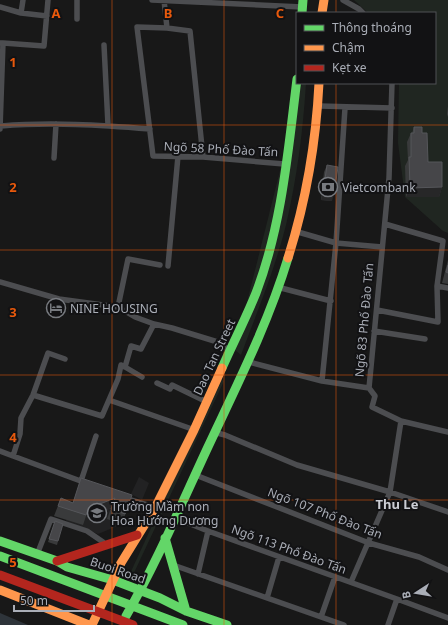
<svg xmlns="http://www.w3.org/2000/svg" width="448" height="625" font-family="'Noto Sans',sans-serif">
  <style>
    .built { fill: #222223 }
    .green { fill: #202621 }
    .water { fill: #2e343a }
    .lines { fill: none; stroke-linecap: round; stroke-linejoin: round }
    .lane { stroke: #4c4d50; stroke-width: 5.5 }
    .fast { stroke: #63d668; stroke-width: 9 }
    .slow { stroke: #ff974d; stroke-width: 9 }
    .jam { stroke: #b3261e; stroke-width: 9 }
    .wall { fill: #393a3b }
    .shaded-wall { fill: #272728 }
    .building { fill: #464649; stroke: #55565a }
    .grid { fill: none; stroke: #e8590c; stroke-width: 1; stroke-opacity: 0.55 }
    .labels { text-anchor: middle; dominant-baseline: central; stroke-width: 4; stroke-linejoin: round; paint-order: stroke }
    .street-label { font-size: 12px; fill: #aaaeb7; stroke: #121214 }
    .poi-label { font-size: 12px; fill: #aaaeb7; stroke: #121214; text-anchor: start }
    .neighbourhood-label { font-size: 13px; font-weight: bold; fill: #cbcdd4; stroke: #121214 }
    .grid-label { font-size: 13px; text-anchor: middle; font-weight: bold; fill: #e8590c; stroke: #121214; stroke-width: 4; stroke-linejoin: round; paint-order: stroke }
  </style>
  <rect width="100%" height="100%" fill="#181818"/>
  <path class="built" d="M139 477 149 483 142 500 131 494Z
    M78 487 128 505 122 524 98 534 66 521Z"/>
  <path class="green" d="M354 0H448V233L443 231 405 197 398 143 399 83H435V13H368Z
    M302 83H306C303 131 297 178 286 225 275 269 257 312 241 355L235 350Z
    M220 378 224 381 132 577 128 578Z"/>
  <path class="water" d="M0 613 28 625H0Z"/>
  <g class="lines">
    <path class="lane" d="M152 0 302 7
      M164 0 167 28 137 27 153 156 203 157 284 164
      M343 0 359 9 363 13
      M0 7 21 13 47 16
      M21 13 23 0
      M77 19V0
      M167 28 190 31 203 157
      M0 43H3L0 129
      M3 43 44 46 48 0
      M104 45 108 125
      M320 106 392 108
      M1 126C51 122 100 125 150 129
      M54 158 56 124
      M298 232 336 243 382 247
      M168 266 178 156
      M0 282 59 299 118 307 135 317 154 324 172 328 221 343 228 350
      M437 286 448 288
      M281 288 331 301
      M118 307 128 259 160 265
      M377 310 438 322 437 286 443 241 385 224
      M374 331 425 339
      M249 362 322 381 369 388 389 178 392 83
      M125 367 142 377
      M322 381 336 243 345 108
      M157 383 170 389 172 385 205 401
      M369 388 375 396 372 407 401 421 448 432
      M33 395 102 416 118 379 121 365 125 367 131 346 141 349 154 324
      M109 400 192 429
      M217 433 225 435 297 465 390 492 448 512
      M0 451 13 456 20 434 21 418 33 395 48 353 65 359
      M13 456 86 483
      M198 476 369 543 419 557 448 570
      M81 481 96 436
      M124 498 154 507
      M178 519 208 531 397 599
      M38 552 51 519 87 531 103 542
      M176 566 344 625
      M198 574 208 531
      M351 582 390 492 401 421
      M267 598 279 557
      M321 617 335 577
      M388 625 397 599 448 618"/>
    <path class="fast" d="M302 13 303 0
      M222 368C233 343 246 318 256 293 282 225 288 151 297 79
      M165 538 186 611
      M0 541 57 561 67 567 113 580 160 598 186 611 227 625
      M0 556 183 625
      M126 616C157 562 181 505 207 449 236 387 268 324 288 258"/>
    <path class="slow" d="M322 13 324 0
      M288 258C306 201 316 143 319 83
      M0 590 89 625
      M92 625 121 563 155 508 194 430 222 368"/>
    <path class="jam" d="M57 561 137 535
      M0 575 133 625"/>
  </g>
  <path class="wall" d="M448 106V117L447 114Z
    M414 127 422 133 428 162 442 187 439 197H406L405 166 408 160 407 142 411 133H412Z
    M327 165 332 201 321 200 324 172Z
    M448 260V284L442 283Z
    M132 495 122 524 107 519 111 508 92 516H86L83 525 54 516 61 498 72 503Z
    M55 521 58 541 57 545 48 542Z"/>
  <path class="shaded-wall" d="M442 187 439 197H406L410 188Z
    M323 193 334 194 332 201 321 200Z
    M115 498 111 508 92 516H86L90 506Z"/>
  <path class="building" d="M414 127H422V133H427L428 162H442V187L410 188 409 157H411V133H414Z
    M327 165 338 167 334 194 323 193Z
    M448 265V273L446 272Z
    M81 478 132 495 125 514 111 509 115 498 95 506H90L86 515 58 506 61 498 73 503Z
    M55 521 63 524 58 541 49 539Z"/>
  <path class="grid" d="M112 0V625M224 0V625M336 0V13M336 83V625M0 125H448M0 250H448M0 375H448M0 500H448"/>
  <defs>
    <g id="bank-ring" transform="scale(1)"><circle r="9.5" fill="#121214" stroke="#777a7f" stroke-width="1.5"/><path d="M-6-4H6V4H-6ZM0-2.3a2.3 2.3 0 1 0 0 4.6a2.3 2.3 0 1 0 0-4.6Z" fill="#777a7f"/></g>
    <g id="hotel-ring" transform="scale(1)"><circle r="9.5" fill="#121214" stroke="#777a7f" stroke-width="1.5"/><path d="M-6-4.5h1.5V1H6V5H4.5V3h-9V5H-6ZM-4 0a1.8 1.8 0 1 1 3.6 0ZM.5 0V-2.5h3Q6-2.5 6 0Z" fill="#777a7f"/></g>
    <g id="school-ring" transform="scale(1)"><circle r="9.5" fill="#121214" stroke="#777a7f" stroke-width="1.5"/><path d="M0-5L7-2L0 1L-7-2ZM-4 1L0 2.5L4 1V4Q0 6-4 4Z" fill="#777a7f"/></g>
  </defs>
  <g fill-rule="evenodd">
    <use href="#bank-ring" x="328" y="187"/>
    <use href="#hotel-ring" x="56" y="308"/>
    <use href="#school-ring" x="97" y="513"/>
  </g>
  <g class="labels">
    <g class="street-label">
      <text transform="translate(221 149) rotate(3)">Ngõ 58 Phố Đào Tấn</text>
      <text transform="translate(364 320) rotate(-85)">Ngõ 83 Phố Đào Tấn</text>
      <text transform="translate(214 357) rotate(-65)">Dao Tan Street</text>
      <text transform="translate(325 513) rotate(21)">Ngõ 107 Phố Đào Tấn</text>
      <text transform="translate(289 549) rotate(20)">Ngõ 113 Phố Đào Tấn</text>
      <text transform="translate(118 570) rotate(19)">Buoi Road</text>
    </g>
    <g class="poi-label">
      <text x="342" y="187">Vietcombank</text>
      <text x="70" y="308">NINE HOUSING</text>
      <text x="111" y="506">Trường Mầm non<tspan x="111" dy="14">Hoa Hướng Dương</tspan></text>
    </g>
    <g class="neighbourhood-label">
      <text x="397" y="504">Thu Le</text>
    </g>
  </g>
  <g class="grid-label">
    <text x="56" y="18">A</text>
    <text x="168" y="18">B</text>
    <text x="280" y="18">C</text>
    <text x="13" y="67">1</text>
    <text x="13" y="192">2</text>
    <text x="13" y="317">3</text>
    <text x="13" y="442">4</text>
    <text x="13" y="567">5</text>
  </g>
  <rect x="296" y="12" width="140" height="72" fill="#121214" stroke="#4f5055"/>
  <rect x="304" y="25" width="20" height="6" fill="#63d668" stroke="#4f5055"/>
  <text x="332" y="32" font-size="12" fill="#aaaeb7">Thông thoáng</text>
  <rect x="304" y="45" width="20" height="6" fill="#ff974d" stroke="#4f5055"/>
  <text x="332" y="52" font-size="12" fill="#aaaeb7">Chậm</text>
  <rect x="304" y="65" width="20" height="6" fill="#b3261e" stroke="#4f5055"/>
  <text x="332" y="72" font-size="12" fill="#aaaeb7">Kẹt xe</text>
  <g transform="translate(416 593) rotate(258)" stroke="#121214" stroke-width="3" paint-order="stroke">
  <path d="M0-3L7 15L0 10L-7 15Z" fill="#aaaeb7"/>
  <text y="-6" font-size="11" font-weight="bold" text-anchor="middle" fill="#aaaeb7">B</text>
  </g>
  <path d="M14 605v6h80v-6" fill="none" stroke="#aaaeb7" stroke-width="2"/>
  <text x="20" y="605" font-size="12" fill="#aaaeb7" stroke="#121214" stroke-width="3" paint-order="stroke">50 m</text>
</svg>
